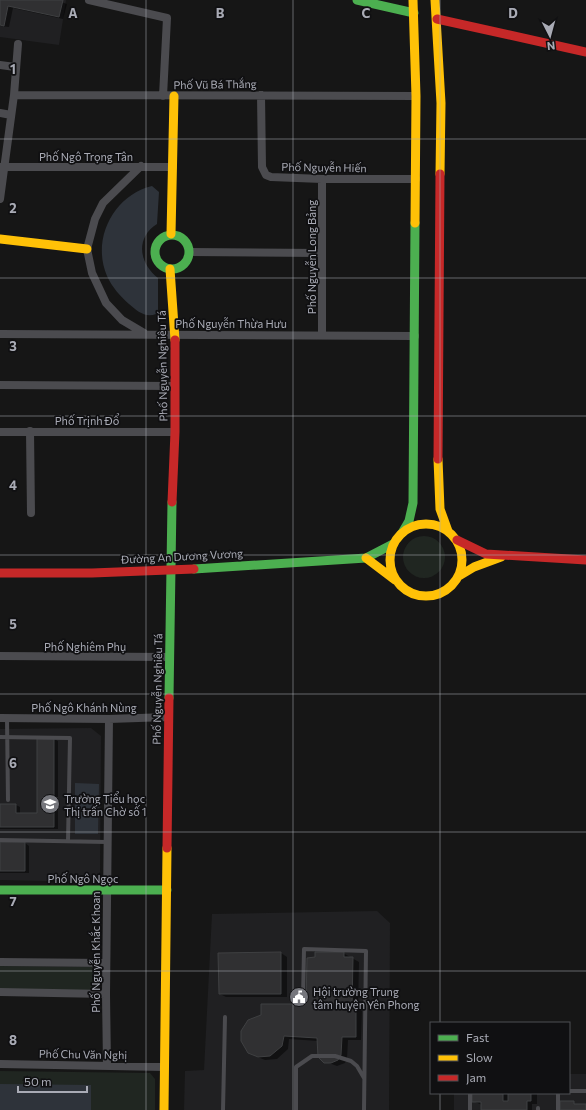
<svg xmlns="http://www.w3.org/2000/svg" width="586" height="1110" font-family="Commissioner,sans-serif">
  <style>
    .built { fill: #202022 }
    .green { fill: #202621 }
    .water { fill: #2e333a }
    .shadow { fill: #0007 }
    .building { fill: #303032; stroke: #3f4042 }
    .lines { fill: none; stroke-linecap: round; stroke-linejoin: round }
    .lane { stroke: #4b4b4f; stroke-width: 4 }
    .street { stroke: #4b4b4f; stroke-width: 8 }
    .fast { stroke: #4caf50; stroke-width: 9 }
    .slow { stroke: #ffc107; stroke-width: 9 }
    .jam { stroke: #c62828; stroke-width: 9 }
    .grid { fill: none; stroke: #a9abb5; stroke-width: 1; stroke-opacity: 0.55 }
    .labels { text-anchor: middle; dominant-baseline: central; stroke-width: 3.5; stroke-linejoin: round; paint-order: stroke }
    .street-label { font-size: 11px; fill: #a9abb5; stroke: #101012 }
    .poi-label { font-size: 11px; fill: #a9abb5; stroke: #101012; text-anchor: start }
    .grid-label { font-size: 13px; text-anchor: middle; font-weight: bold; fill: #a9abb5; stroke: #101012; stroke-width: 3.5; stroke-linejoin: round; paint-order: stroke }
  </style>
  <rect width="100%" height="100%" fill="#161616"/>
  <path class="built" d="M0 0H66L59 45 0 37Z
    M91 728 101 736 100 872 91 882 0 880V729Z
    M377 911 390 923 389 1110H184L185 1071 204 1070 212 914Z
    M569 1074H586V1110H454V1093H569Z"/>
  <path class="green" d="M403 557a21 21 0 1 1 42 0a21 21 0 1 1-42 0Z
    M0 966 93 967 97 972V986L92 990H0Z
    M0 1071 150 1073 155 1079V1110H0Z"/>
  <path class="water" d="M152 186 159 192 157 224C135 238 139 263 158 278V311L156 314C145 318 137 311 129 304 120 296 112 287 107 276 91 239 114 195 152 186Z
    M75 783 99 784 98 834H75Z
    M0 1084 91 1085V1110H0Z"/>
  <path class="shadow" d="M0 0H55L67 4 63 19 13 8 9 27 0 26Z
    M54 739 58 741V829H0V805H16L20 807V814H38Z
    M0 843H25L29 846V873H0Z
    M281 953 287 957V997H226L220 994Z
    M343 953 359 962 358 1009 362 1011 361 1040H348L347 1059 345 1063 337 1066 321 1060 318 1054V1041L289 1039 288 1049 277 1059 265 1060 255 1056 307 1005Z
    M473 1093H537V1104H532V1110H482V1105L473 1101Z"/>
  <path class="building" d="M0 0H63L59 17 8 6 4 26 0 25Z
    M37 738H54V827H0V804H16V813H37Z
    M0 842H25V871H0Z
    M281 952V994H219L218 953Z
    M315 952H344V957H353L352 1007H356V1037H342L341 1055 338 1060 331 1063H324L318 1057 317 1038 284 1036 282 1046 270 1056 258 1057 248 1053 241 1041V1031L248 1020 261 1015V1004H306L307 958 315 957Z
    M472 1093H503V1101H508V1093H531V1101H527V1110H481V1102H472Z
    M560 1101H574V1104H586V1110H560Z"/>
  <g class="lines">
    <path class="lane" d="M7 718 8 800
      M0 737 70 738 68 841
      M0 840 107 842
      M303 999 304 949 366 951 364 1110
      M569 1091H586
      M470 1093V1110
      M223 1110 225 1017
      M296 1110V1067L312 1056H335L351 1061 357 1066 364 1078
      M538 1110V1108
      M558 1110V1093"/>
    <path class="street" d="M89 0 167 18 163 96
      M0 65 15 67
      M14 95 416 96
      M261 95 262 167 266 175 271 177 322 179H416
      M0 113 11 115
      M141 166 103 203 95 219 87 249 92 273 106 303 122 320 144 333
      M0 167H173
      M322 179V335
      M0 199 14 95 18 44
      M189 252 321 253
      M0 334 415 336
      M0 385 175 386
      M30 431 31 513
      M0 432H175
      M0 656 169 657
      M0 718 109 719 168 717
      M0 962 106 963
      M0 992 106 994
      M0 1064 165 1067
      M107 1065 106 994 109 719"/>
    <path class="fast" d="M357 0 414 13
      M155 252a17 17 0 1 1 34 0a17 17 0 1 1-34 0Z
      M402 533 409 521 413 503 415 223
      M194 569 366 558 393 544
      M169 698 172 502
      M0 890H167"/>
    <path class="slow" d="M413 0 416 96 415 223
      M435 0 441 103 440 174
      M171 234 174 96
      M0 239 87 249
      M170 269 175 340
      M438 459 440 509 448 531
      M390 560a36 36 0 1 1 72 0a36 36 0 1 1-72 0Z
      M366 558 395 580
      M459 576 474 567 501 557
      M164 1110 167 848"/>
    <path class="jam" d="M437 19 586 52
      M438 459 440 174
      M172 502 175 432V340
      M457 540 486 554 586 560
      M0 573H92L194 569
      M167 848 169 698"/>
  </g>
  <path class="grid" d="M146 0V1110M293 0V1110M440 0V1023M0 139H586M0 278H586M0 416H586M0 555H586M0 694H586M0 832H586M0 971H586M440 1093V1110"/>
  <defs>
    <g id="school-disc" transform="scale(1)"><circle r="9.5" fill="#76777d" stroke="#101012"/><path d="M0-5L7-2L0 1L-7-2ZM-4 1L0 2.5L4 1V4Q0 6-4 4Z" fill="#fff"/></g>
    <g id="civic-disc" transform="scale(1)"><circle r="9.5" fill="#76777d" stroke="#101012"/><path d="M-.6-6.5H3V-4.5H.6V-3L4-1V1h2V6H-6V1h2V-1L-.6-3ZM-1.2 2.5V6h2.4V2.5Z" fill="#fff"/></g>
  </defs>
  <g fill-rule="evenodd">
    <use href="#school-disc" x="50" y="804"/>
    <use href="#civic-disc" x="299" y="997"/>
  </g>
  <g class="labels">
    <g class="street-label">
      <text transform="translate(215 84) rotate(-1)">Phố Vũ Bá Thắng</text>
      <text x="86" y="156">Phố Ngô Trọng Tân</text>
      <text transform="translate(324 167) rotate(1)">Phố Nguyễn Hiến</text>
      <text transform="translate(311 257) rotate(-90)">Phố Nguyễn Long Bảng</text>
      <text x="231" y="323">Phố Nguyễn Thừa Hưu</text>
      <text transform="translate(162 366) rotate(-91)">Phố Nguyễn Nghiêu Tá</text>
      <text x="87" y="420">Phố Trịnh Đổ</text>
      <text transform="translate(182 556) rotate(-3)">Đường An Dương Vương</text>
      <text x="85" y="646">Phố Nghiêm Phụ</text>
      <text transform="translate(157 689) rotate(-89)">Phố Nguyễn Nghiêu Tá</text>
      <text x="84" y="707">Phố Ngô Khánh Nùng</text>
      <text x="83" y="878">Phố Ngô Ngọc</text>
      <text transform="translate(95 952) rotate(-90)">Phố Nguyễn Khắc Khoan</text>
      <text transform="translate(83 1054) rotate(1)">Phố Chu Văn Nghị</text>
    </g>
    <g class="poi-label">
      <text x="64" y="798">Trường Tiểu học<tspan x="64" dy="13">Thị trấn Chờ số 1</tspan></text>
      <text x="313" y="991">Hội trường Trung<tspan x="313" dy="13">tâm huyện Yên Phong</tspan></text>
    </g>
  </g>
  <g class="grid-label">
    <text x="73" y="18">A</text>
    <text x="220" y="18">B</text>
    <text x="366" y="18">C</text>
    <text x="513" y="18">D</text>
    <text x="13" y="74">1</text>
    <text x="13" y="213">2</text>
    <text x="13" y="351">3</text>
    <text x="13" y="490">4</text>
    <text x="13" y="629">5</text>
    <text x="13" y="768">6</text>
    <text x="13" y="906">7</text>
    <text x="13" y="1045">8</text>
  </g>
  <rect x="430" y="1022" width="140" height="72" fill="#101012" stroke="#4d4e53"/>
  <rect x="438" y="1035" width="20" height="6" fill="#4caf50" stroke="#4d4e53"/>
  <text x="466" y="1042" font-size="12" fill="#a9abb5">Fast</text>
  <rect x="438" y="1055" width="20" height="6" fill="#ffc107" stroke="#4d4e53"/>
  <text x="466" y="1062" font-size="12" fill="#a9abb5">Slow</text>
  <rect x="438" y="1075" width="20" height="6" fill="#c62828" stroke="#4d4e53"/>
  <text x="466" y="1082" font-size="12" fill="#a9abb5">Jam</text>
  <g transform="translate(550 36) rotate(174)" stroke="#101012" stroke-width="3" paint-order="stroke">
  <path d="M0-3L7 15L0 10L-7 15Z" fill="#a9abb5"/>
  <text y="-6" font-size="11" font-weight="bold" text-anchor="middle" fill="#a9abb5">N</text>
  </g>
  <path d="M18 1086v6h69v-6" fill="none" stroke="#a9abb5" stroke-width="2"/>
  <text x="24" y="1086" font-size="12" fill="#a9abb5" stroke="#101012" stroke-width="3" paint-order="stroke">50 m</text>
</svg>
